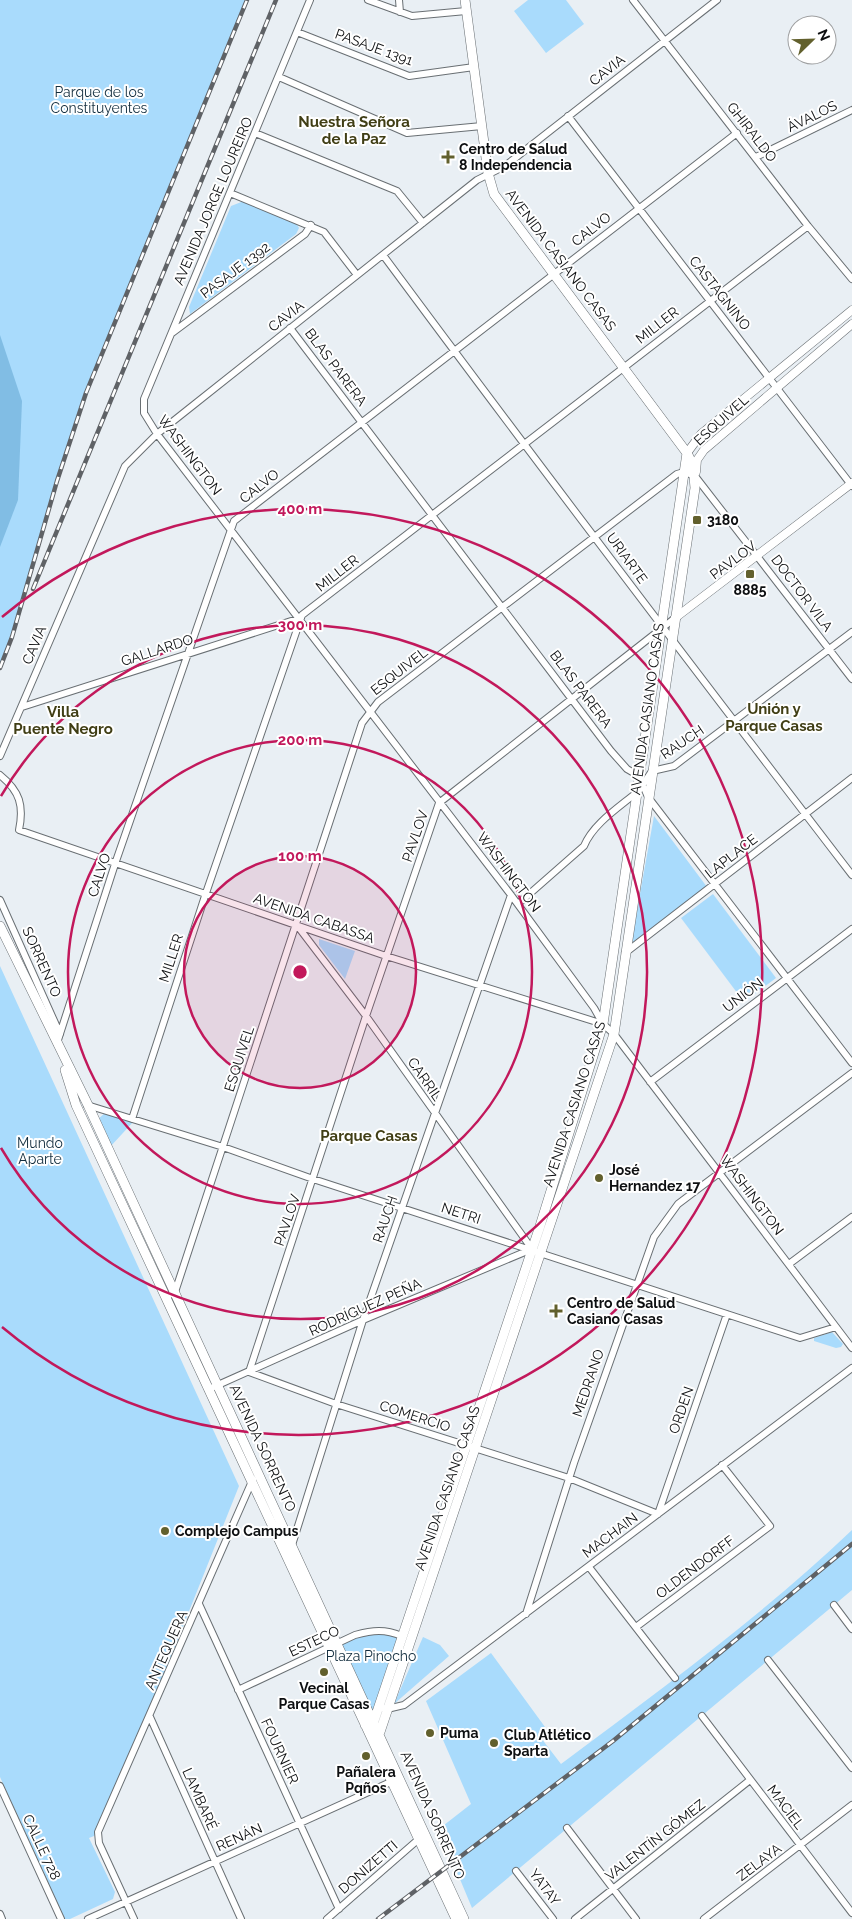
<svg xmlns="http://www.w3.org/2000/svg" width="852" height="1919" font-family="Raleway,sans-serif">
  <style>
    .green { fill: #a9dbfc }
    .water { fill: #81bde4 }
    .lines { fill: none; stroke-linecap: round; stroke-linejoin: round }
    .minor-casing { stroke: #696f73; stroke-width: 8 }
    .tertiary-casing { stroke: #696f73; stroke-width: 9 }
    .secondary-casing { stroke: #696f73; stroke-width: 10 }
    .minor { stroke: #fff; stroke-width: 6 }
    .tertiary { stroke: #fff; stroke-width: 8 }
    .secondary { stroke: #fff; stroke-width: 9 }
    .rail-casing { stroke: #5f6266; stroke-width: 4.5 }
    .rail { stroke: #fff; stroke-width: 2.5; stroke-dasharray: 8; stroke-linecap: butt }
    .ring { fill: none; stroke: #c2185b; stroke-width: 2.5 }
    .poi-dot { fill: #62602d; stroke: #fff; stroke-width: 2 }
    .labels { text-anchor: middle; dominant-baseline: central; stroke-width: 4; stroke-linejoin: round; paint-order: stroke }
    .street-label { font-size: 14px; fill: #0d0f11; stroke: #fff }
    .park-label { font-size: 14px; fill: #122d3e; stroke: #fff }
    .poi-label { font-size: 14px; font-weight: bold; fill: #0d0f11; stroke: #fff; text-anchor: start }
    .neighbourhood-label { font-size: 15px; font-weight: bold; fill: #403e15; stroke: #fff }
    .centre { fill: #c2185b; stroke: #fff; stroke-width: 2.5 }
    .ring-label { font-size: 15px; text-anchor: middle; font-weight: bold; fill: #c2185b; stroke: #fff; stroke-width: 4; stroke-linejoin: round; paint-order: stroke }
  </style>
  <rect width="100%" height="100%" fill="#e9eff4"/>
  <path class="green" d="M0 0H247L86 393 57 481 12 637 0 668Z
    M528 0H566L584 24 546 53 514 11Z
    M244 201 296 223 299 228 296 234 190 314 189 307 231 206Z
    M654 816 707 887 631 944Z
    M713 894 776 978 744 1002 681 918Z
    M319 939 355 951 345 979 319 945Z
    M0 966 239 1486 150 1709 94 1836 89 1838 115 1892 113 1899 70 1919H65L0 1777Z
    M105 1113 134 1121 110 1147 98 1119Z
    M832 1332 843 1344 841 1347 836 1348 814 1341V1338Z
    M852 1530V1590L472 1908 439 1829 471 1804 426 1701 491 1653 545 1727 538 1734 561 1764C660 1690 762 1616 852 1530Z
    M375 1630 402 1636 374 1721 338 1643Z
    M423 1637 440 1645 449 1656 394 1704Z"/>
  <path class="water" d="M0 335 22 401 18 500 0 547Z"/>
  <g class="lines">
    <g class="minor-casing">
      <path id="minor" d="M310 0 144 399V413L157 434 511 895 594 1008 603 1024 614 1034 852 1348
        M368 0 412 16 466 11
        M399 0 400 12
        M633 0 808 226 852 279
        M297 32 409 76 474 67
        M279 77 407 133 482 126
        M568 116 852 486
        M255 133 397 191 423 223
        M756 157 852 110
        M230 193 324 232 357 275
        M383 255C537 463 694 669 852 875
        M290 328 611 751 627 769 639 776 648 797 852 1063
        M172 333 305 234 311 225
        M22 707 291 621H300
        M0 756 125 466 157 434 477 180 505 166 717 0
        M0 775C20 791 24 806 19 830L386 956 603 1024
        M0 900 60 1034
        M518 904 584 846C593 824 618 808 636 793 642 788 647 778 652 771L674 766 852 632
        M296 924 366 1016 532 1249
        M625 953 852 778
        M57 1043 115 864 234 521 737 133
        M650 1082 852 929
        M87 1105 223 1147 313 1179 800 1338 836 1327
        M132 1119 206 893 302 615 808 226
        M789 1264 852 1217
        M166 1297 175 1292 362 723 378 702 677 474 684 472 695 476 852 679
        M249 1372 366 1016 439 803 675 618
        M249 1372 336 1404 569 1478 658 1514 727 1314
        M209 1389 363 1320 532 1249
        M290 1546 292 1545 363 1320 511 895
        M589 1567 675 1678
        M199 1604 339 1909
        M834 1605 852 1629
        M526 1614 574 1463 654 1237 678 1204 852 1073
        M636 1627 770 1526 722 1465
        M768 1660 852 1768
        M238 1690 355 1635C373 1630 385 1629 402 1636
        M379 1707 387 1709 404 1705 852 1368
        M702 1716 852 1913
        M150 1717 241 1919
        M0 1786 61 1919
        M567 1828 636 1919
        M516 1871 553 1919
        M0 1914 2 1919
        M88 1919 395 1780
        M134 1919 99 1843 98 1832 253 1479
        M327 1919 420 1838
        M575 1919 750 1780
        M704 1919 852 1805"/>
    </g>
    <g class="tertiary-casing">
      <path id="tertiary" d="M687 453 701 434 852 310
        M696 472 697 460 704 450 852 324
        M675 618 852 483"/>
    </g>
    <g class="secondary-casing">
      <path id="secondary" d="M0 926 88 1105 464 1919
        M65 1070 76 1105 456 1919
        M365 1725 374 1721 540 1226 603 1024 687 453
        M371 1736 380 1732 614 1034 695 488 693 465 687 453 494 194 488 173 465 0"/>
    </g>
    <use href="#minor" class="minor"/>
    <use href="#tertiary" class="tertiary"/>
    <use href="#secondary" class="secondary"/>
    <g class="rail-casing">
      <path id="rail" d="M33 589 276 0
        M0 668 12 637 57 481 86 393 247 0
        M378 1919 613 1741 852 1544"/>
    </g>
    <use href="#rail" class="rail"/>
  </g>
  <circle cx="300" cy="972" r="116" fill="#c2185b" fill-opacity=".12"/>
  <g class="ring">
    <circle cx="300" cy="972" r="116"/>
    <circle cx="300" cy="972" r="232"/>
    <path d="M1 796A347 347 0 1 1 1 1148"/>
    <path d="M2 617A463 463 0 1 1 2 1327"/>
  </g>
  <g class="poi-dot">
    <path d="M445.5 149.5h5v5h5v5h-5v5h-5v-5h-5v-5h5z"/>
    <rect x="692" y="515" width="10" height="10" rx="2.5"/>
    <rect x="745" y="569" width="10" height="10" rx="2.5"/>
    <circle cx="599" cy="1178" r="5"/>
    <path d="M553.5 1303.5h5v5h5v5h-5v5h-5v-5h-5v-5h5z"/>
    <circle cx="165" cy="1531" r="5"/>
    <circle cx="324" cy="1672" r="5"/>
    <circle cx="430" cy="1733" r="5"/>
    <circle cx="494" cy="1743" r="5"/>
    <circle cx="366" cy="1756" r="5"/>
  </g>
  <g class="labels">
    <g class="street-label">
      <text transform="translate(374 47) rotate(20)">PASAJE 1391</text>
      <text transform="translate(607 70) rotate(-38)">CAVIA</text>
      <text transform="translate(812 116) rotate(-26)">ÁVALOS</text>
      <text transform="translate(752 132) rotate(52)">GHIRALDO</text>
      <text transform="translate(213 201) rotate(-67)">AVENIDA JORGE LOUREIRO</text>
      <text transform="translate(591 229) rotate(-38)">CALVO</text>
      <text transform="translate(561 260) rotate(53)">AVENIDA CASIANO CASAS</text>
      <text transform="translate(235 270) rotate(-37)">PASAJE 1392</text>
      <text transform="translate(720 293) rotate(52)">CASTAGNINO</text>
      <text transform="translate(286 316) rotate(-38)">CAVIA</text>
      <text transform="translate(657 325) rotate(-38)">MILLER</text>
      <text transform="translate(336 367) rotate(53)">BLAS PARERA</text>
      <text transform="translate(721 420) rotate(-42)">ESQUIVEL</text>
      <text transform="translate(190 455) rotate(53)">WASHINGTON</text>
      <text transform="translate(259 486) rotate(-38)">CALVO</text>
      <text transform="translate(627 558) rotate(54)">URIARTE</text>
      <text transform="translate(733 560) rotate(-37)">PAVLOV</text>
      <text transform="translate(337 573) rotate(-38)">MILLER</text>
      <text transform="translate(802 593) rotate(53)">DOCTOR VILA</text>
      <text transform="translate(34 645) rotate(-67)">CAVIA</text>
      <text transform="translate(157 650) rotate(-18)">GALLARDO</text>
      <text transform="translate(399 671) rotate(-38)">ESQUIVEL</text>
      <text transform="translate(581 689) rotate(53)">BLAS PARERA</text>
      <text transform="translate(647 709) rotate(-82)">AVENIDA CASIANO CASAS</text>
      <text transform="translate(682 742) rotate(-34)">RAUCH</text>
      <text transform="translate(415 836) rotate(-71)">PAVLOV</text>
      <text transform="translate(731 856) rotate(-38)">LAPLACE</text>
      <text transform="translate(509 872) rotate(53)">WASHINGTON</text>
      <text transform="translate(99 875) rotate(-72)">CALVO</text>
      <text transform="translate(314 918) rotate(19)">AVENIDA CABASSA</text>
      <text transform="translate(171 958) rotate(-72)">MILLER</text>
      <text transform="translate(42 962) rotate(66)">SORRENTO</text>
      <text transform="translate(743 995) rotate(-37)">UNIÓN</text>
      <text transform="translate(239 1059) rotate(-72)">ESQUIVEL</text>
      <text transform="translate(425 1079) rotate(55)">CARRIL</text>
      <text transform="translate(574 1104) rotate(-72)">AVENIDA CASIANO CASAS</text>
      <text transform="translate(752 1195) rotate(53)">WASHINGTON</text>
      <text transform="translate(461 1213) rotate(18)">NETRI</text>
      <text transform="translate(385 1219) rotate(-71)">RAUCH</text>
      <text transform="translate(287 1220) rotate(-71)">PAVLOV</text>
      <text transform="translate(365 1307) rotate(-24)">RODRÍGUEZ PEÑA</text>
      <text transform="translate(588 1383) rotate(-71)">MEDRANO</text>
      <text transform="translate(681 1410) rotate(-71)">ORDEN</text>
      <text transform="translate(415 1416) rotate(18)">COMERCIO</text>
      <text transform="translate(263 1448) rotate(65)">AVENIDA SORRENTO</text>
      <text transform="translate(447 1488) rotate(-71)">AVENIDA CASIANO CASAS</text>
      <text transform="translate(610 1535) rotate(-37)">MACHAIN</text>
      <text transform="translate(695 1567) rotate(-37)">OLDENDORFF</text>
      <text transform="translate(314 1641) rotate(-25)">ESTECO</text>
      <text transform="translate(166 1650) rotate(-66)">ANTEQUERA</text>
      <text transform="translate(280 1751) rotate(65)">FOURNIER</text>
      <text transform="translate(200 1799) rotate(66)">LAMBARÉ</text>
      <text transform="translate(786 1807) rotate(53)">MACIEL</text>
      <text transform="translate(433 1815) rotate(66)">AVENIDA SORRENTO</text>
      <text transform="translate(239 1837) rotate(-24)">RENÁN</text>
      <text transform="translate(655 1840) rotate(-38)">VALENTÍN GÓMEZ</text>
      <text transform="translate(42 1847) rotate(65)">CALLE 728</text>
      <text transform="translate(759 1862) rotate(-37)">ZELAYA</text>
      <text transform="translate(368 1867) rotate(-41)">DONIZETTI</text>
      <text transform="translate(545 1887) rotate(53)">YATAY</text>
    </g>
    <g class="park-label">
      <text x="99" y="92">Parque de los<tspan x="99" dy="16">Constituyentes</tspan></text>
      <text x="40" y="1143">Mundo<tspan x="40" dy="16">Aparte</tspan></text>
      <text x="371" y="1656">Plaza Pinocho</text>
    </g>
    <g class="poi-label">
      <text x="459" y="149">Centro de Salud<tspan x="459" dy="16">8 Independencia</tspan></text>
      <text x="707" y="520">3180</text>
      <text x="750" y="590" text-anchor="middle">8885</text>
      <text x="609" y="1170">José<tspan x="609" dy="16">Hernandez 17</tspan></text>
      <text x="567" y="1303">Centro de Salud<tspan x="567" dy="16">Casiano Casas</tspan></text>
      <text x="175" y="1531">Complejo Campus</text>
      <text x="324" y="1688" text-anchor="middle">Vecinal<tspan x="324" dy="16">Parque Casas</tspan></text>
      <text x="440" y="1733">Puma</text>
      <text x="504" y="1735">Club Atlético<tspan x="504" dy="16">Sparta</tspan></text>
      <text x="366" y="1772" text-anchor="middle">Pañalera<tspan x="366" dy="16">Pqños</tspan></text>
    </g>
    <g class="neighbourhood-label">
      <text x="354" y="122">Nuestra Señora<tspan x="354" dy="17">de la Paz</tspan></text>
      <text x="774" y="709">Unión y<tspan x="774" dy="17">Parque Casas</tspan></text>
      <text x="63" y="712">Villa<tspan x="63" dy="17">Puente Negro</tspan></text>
      <text x="369" y="1136">Parque Casas</text>
    </g>
  </g>
  <circle cx="300" cy="972" r="8" class="centre"/>
  <g class="ring-label">
    <text x="300" y="514">400 m</text>
    <text x="300" y="630">300 m</text>
    <text x="300" y="745">200 m</text>
    <text x="300" y="861">100 m</text>
  </g>
  <g transform="translate(812 40) rotate(67)"><circle r="24" fill="#ffffff" stroke="#9e9fa0"/>
  <path d="M0-4L9 19L0 12L-9 19Z" fill="#62602d"/>
  <text y="-8" font-size="14" font-weight="bold" text-anchor="middle" fill="#0d0f11">N</text>
  </g>
</svg>
